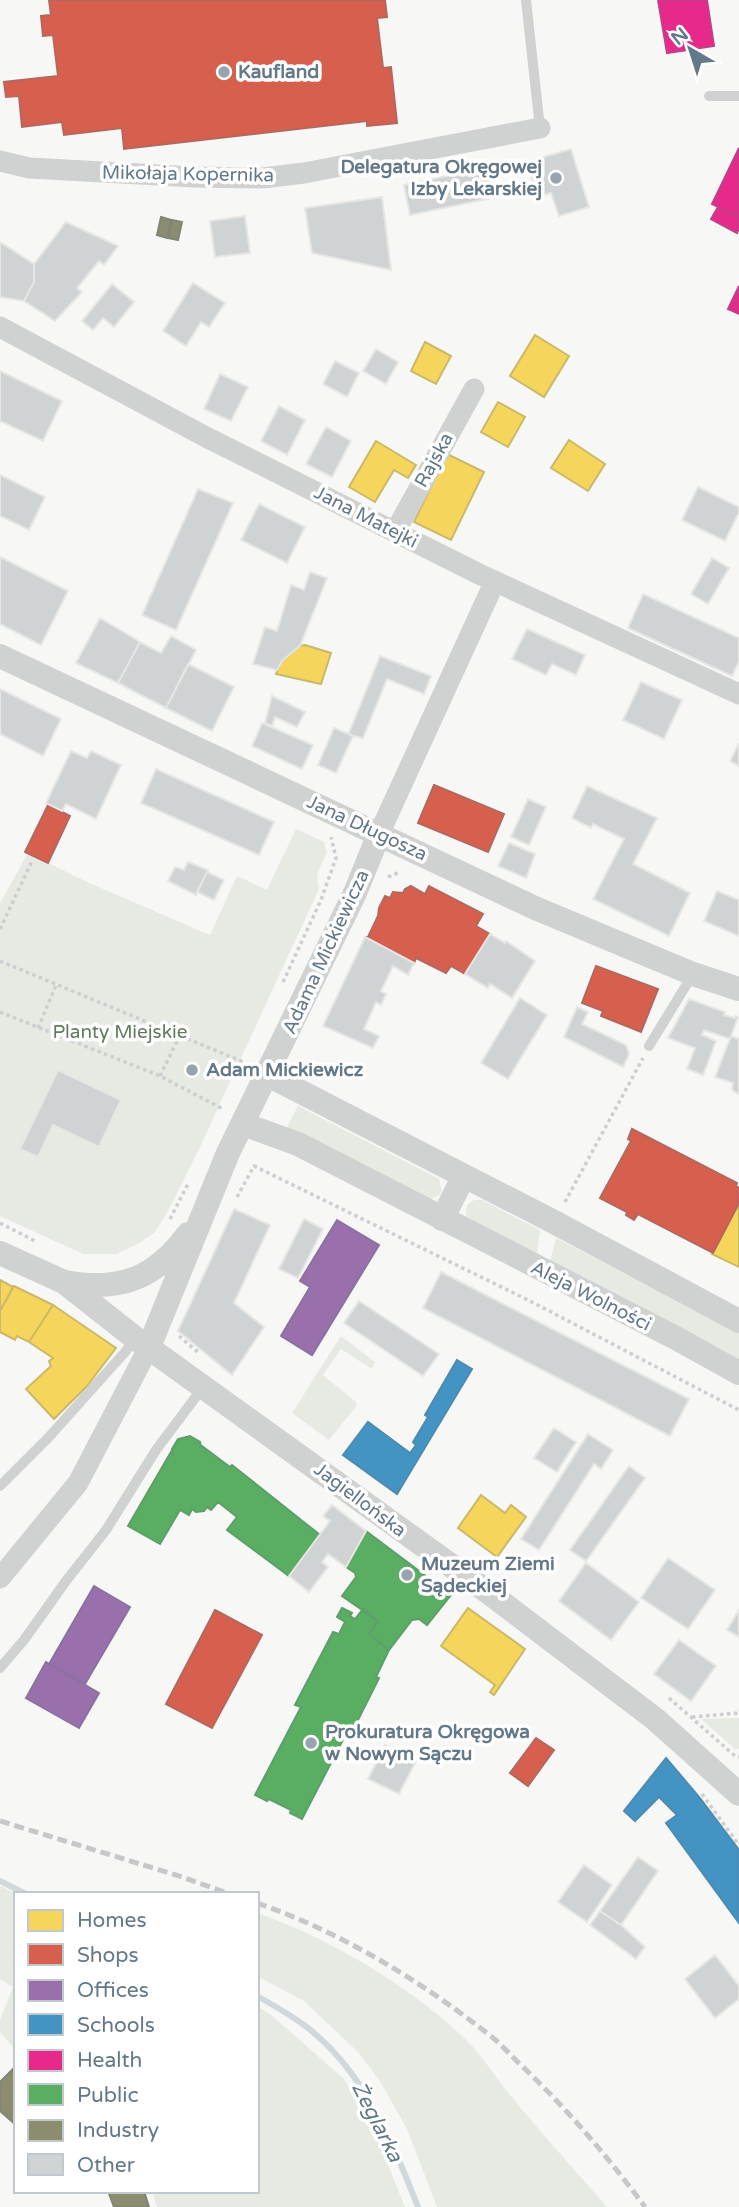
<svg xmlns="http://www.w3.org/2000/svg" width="739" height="2207" font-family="'Varela Round',sans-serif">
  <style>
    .green { fill: #e6eae3 }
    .homes { fill: #f6d55c; stroke: #cab969; stroke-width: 2 }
    .shops { fill: #d6604d; stroke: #b4675f; stroke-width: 2 }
    .offices { fill: #9970ab; stroke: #8972a0; stroke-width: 2 }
    .schools { fill: #4393c3; stroke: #4d8bb1; stroke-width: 2 }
    .health { fill: #e7298a; stroke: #bf4189; stroke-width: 2 }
    .public { fill: #5aae61; stroke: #5d9e6d; stroke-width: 2 }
    .industry { fill: #8c8c6e; stroke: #808676; stroke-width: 2 }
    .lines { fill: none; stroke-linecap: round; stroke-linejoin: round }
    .stream { stroke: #d0d8dc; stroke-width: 6 }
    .building { fill: #d0d3d3; stroke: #e6e6e4; stroke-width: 2 }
    .path { stroke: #cccecf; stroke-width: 3.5; stroke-dasharray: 3.5 3.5; stroke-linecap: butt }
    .service { stroke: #d0d2d2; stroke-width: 10 }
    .minor { stroke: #d0d2d2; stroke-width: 21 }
    .tertiary { stroke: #d0d2d2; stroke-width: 24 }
    .rail { stroke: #c6c7c8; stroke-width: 5; stroke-dasharray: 10 5; stroke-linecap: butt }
    .poi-dot { fill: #97a4ae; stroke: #fff; stroke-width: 2.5 }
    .labels { text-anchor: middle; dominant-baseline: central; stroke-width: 7; stroke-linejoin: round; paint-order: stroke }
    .poi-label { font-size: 19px; font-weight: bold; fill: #637888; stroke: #fff; text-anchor: start }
    .street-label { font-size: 19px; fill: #637888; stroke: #fff }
    .park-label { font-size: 19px; fill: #647a5f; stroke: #fff }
    .water-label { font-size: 21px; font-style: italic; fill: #5f7a84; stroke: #fff }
  </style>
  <rect width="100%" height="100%" fill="#f7f7f5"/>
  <path class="green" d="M296 829 324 842 327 853 317 873 319 889 199 1149 168 1211 155 1232 141 1242 117 1254H83L0 1216V903L28 853 87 882 210 935 237 876 267 890Z
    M298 1106 439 1179 442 1191 438 1196 430 1199 287 1127Z
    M474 1200H482L540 1230 537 1254 470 1220 466 1216 467 1205Z
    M556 1238 739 1333V1360L550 1262Z
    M341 1336 375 1362 372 1369 341 1349 323 1375 356 1402 357 1405 329 1440 292 1413Z
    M739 1718V1749H735L701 1719Z
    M0 1886 17 1894 16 2051 0 2032V2020L13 1987 0 1979Z
    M257 1913C325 1936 410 1986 462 2036 479 2051 492 2072 506 2090 538 2130 573 2168 607 2207H437L407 2129 380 2081 358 2052 304 2001 257 1976Z
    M257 2006 270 2014 343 2078 368 2116 405 2207H157L152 2191H257Z"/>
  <path class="homes" d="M535 335 569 356 544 397 510 376Z
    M425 342 451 356 436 384 411 371Z
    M498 402 525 417 508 447 481 432Z
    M569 440 605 464 588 491 551 468Z
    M376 441 416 465 408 478 394 470 375 502 349 487Z
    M447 454 484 472 451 540 414 522Z
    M305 645 331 653 321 684 276 674 281 662 300 646Z
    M739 1203V1267L712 1254Z
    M0 1280 13 1287 0 1311Z
    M14 1286 53 1305 29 1342 17 1336 15 1340 0 1332V1311Z
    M53 1305 116 1348 87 1386 54 1419 26 1389 51 1366 49 1361 53 1358 29 1342Z
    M481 1495 505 1513 511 1505 526 1517 497 1557 458 1528Z
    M468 1608 525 1649 494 1695 490 1692 495 1685 441 1646Z"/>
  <path class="shops" d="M49 0H385L387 17 377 18 383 68 391 67 397 123 367 126V121L124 149 122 128 64 135 62 122 22 127 19 96 6 97 4 82 58 76 53 35 43 36 41 16 51 15Z
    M434 785 504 814 488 852 418 823Z
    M48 805 70 816 48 863 25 852Z
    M411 886 425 894 429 886 483 914 476 926 490 934 465 974 451 966 446 973 416 958 414 963 365 937H368L378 916 379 908 385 896 390 898 393 892 403 893 405 889Z
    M596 966 658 989 641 1032 601 1016 603 1011 582 1003Z
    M632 1129 737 1183 736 1186 739 1188V1203L713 1253 638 1214 634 1220 626 1215 627 1212 600 1198 631 1141 628 1139Z
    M215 1610 262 1635 212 1728 166 1704Z
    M536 1738 554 1750 528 1786 510 1773Z"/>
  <path class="offices" d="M337 1220 379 1245 312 1355 281 1336 310 1287 300 1281Z
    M94 1586 130 1607 85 1684 49 1664Z
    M46 1662 99 1693 79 1728 26 1698Z"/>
  <path class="schools" d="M457 1360 472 1369 397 1494 343 1455 368 1422 410 1453 416 1445 413 1442 428 1417 425 1415Z
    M666 1758 700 1798 739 1850V1923L666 1823 677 1815 659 1797 635 1821 624 1811Z"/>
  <path class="health" d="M658 0H707L714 46 667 53Z
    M739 148V217L712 204Z
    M718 207 739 217V228L737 233 711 219Z
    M739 286V314L728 309Z"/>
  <path class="public" d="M190 1436 200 1442 201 1447 202 1446 230 1467 232 1465 320 1535 289 1576 227 1530 237 1517 218 1502 211 1510 207 1507 204 1511 196 1512 192 1509 189 1515 180 1510 160 1544 128 1526 171 1452 173 1454 172 1449 178 1439Z
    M366 1531 451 1595 427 1625 419 1619 412 1620 389 1650 369 1634 378 1621 342 1596 356 1577 355 1573 346 1567Z
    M342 1608 352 1613 350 1616 355 1619 363 1609 378 1621 369 1634 389 1650 376 1677 379 1678 351 1734 347 1732 302 1819 290 1813 291 1810 269 1799 267 1801 255 1795 301 1707 295 1705 333 1632 339 1634 345 1622 337 1617Z"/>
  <path class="industry" d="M161 217 171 220 167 238 157 235Z
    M172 220 182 222 178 240 168 238Z
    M15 2067 16 2068V2125L0 2111V2082Z
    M108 2191H144L149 2207H114Z"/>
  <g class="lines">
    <path class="stream" d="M0 1881 26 1894
      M257 1996C273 2005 289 2014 304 2025 364 2070 391 2139 418 2207"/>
  </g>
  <path class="building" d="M571 149 589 207 559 216 551 193 537 197 527 162Z
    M490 167 497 197 410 215 404 185Z
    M382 197 391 270 312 253 305 208Z
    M245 216 250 253 215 257 210 221Z
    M66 222 118 246 104 265 99 261 77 288 82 292 55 321 24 301 34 282V264Z
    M0 242 34 264V282L24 301 0 297Z
    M193 283 225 303 209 327 201 322 186 346 163 331Z
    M112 284 134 302 114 327 103 318 93 330 82 321Z
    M376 349 398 362 386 384 363 371Z
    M335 361 359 373 347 397 323 384Z
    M0 371 62 401 43 441 0 421Z
    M220 374 248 387 231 421 204 409Z
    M279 406 305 420 287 455 261 441Z
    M326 427 351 441 332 477 306 464Z
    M0 475 45 497 29 530 0 516Z
    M698 487 739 507V512L725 541 682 520Z
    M198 489 233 503 176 630 142 615Z
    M259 504 305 527 287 563 241 540Z
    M0 557 68 591 41 645 0 624Z
    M712 558 729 568 708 604 691 594Z
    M310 572 327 578 300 646 282 661 277 670 253 664 265 627 277 631 291 585 304 590Z
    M643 594 739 638V661L732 676 628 628Z
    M100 618 140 642 118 683 76 663Z
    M527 629 585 655 576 675 552 664 546 675 512 659Z
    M171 636 196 650 166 708 118 683 140 642 161 653Z
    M380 656 431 676 424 694 387 679 363 738 353 736 349 733Z
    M188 664 234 687 212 731 166 708Z
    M641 682 682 700 664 739 623 720Z
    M0 689 61 719 43 756 0 734Z
    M272 696 305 712 297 727 275 717 272 726 265 723Z
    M262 723 313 745 302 769 252 746Z
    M334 728 353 736 336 773 318 765Z
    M739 743V766L730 761Z
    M71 751 87 758 91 751 121 765 96 819 66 804 62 811 46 803Z
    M156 769 274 822 259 855 141 803Z
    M587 786 657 818 633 864 690 893 669 936 593 899 624 839 593 824 591 828 572 818Z
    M528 799 546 807 529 845 511 837Z
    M509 843 535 854 526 878 498 866Z
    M188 862 208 870 196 895 168 881 175 867 184 870Z
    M207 872 224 880 214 900 197 892Z
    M717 891 739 900V936L704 921Z
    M490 934 505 943 506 941 535 961 512 998 490 984 488 988 465 974Z
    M365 937 414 963 408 975 393 966 381 991 386 994 381 1005 376 1002 364 1029 379 1036 373 1048 323 1026Z
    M520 998 547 1015 508 1079 481 1063Z
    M689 999 725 1012 724 1015 735 1018 736 1016 738 1017 730 1039 704 1030 702 1035 716 1041 703 1075 687 1069 695 1048 668 1038Z
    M577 1007 588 1012 582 1024 626 1045 629 1054 623 1067 564 1037Z
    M731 1036 739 1039V1094L733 1091 732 1088 733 1083 715 1077Z
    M58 1070 121 1100 99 1147 53 1125 38 1157 20 1149Z
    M234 1209 270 1225 234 1303 264 1327 232 1375 178 1331Z
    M304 1219 323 1229 298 1278 279 1269Z
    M441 1272 689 1399 670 1436 423 1308Z
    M359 1301 439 1354 423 1376 344 1323Z
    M554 1428 576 1442 557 1472 534 1458Z
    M588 1434 613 1450 601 1469 594 1464 539 1550 521 1539Z
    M629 1466 645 1478 586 1561 570 1550Z
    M332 1505 366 1531 346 1567 328 1554 322 1562 328 1567 309 1592 289 1576 330 1521 323 1516Z
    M668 1558 715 1590 688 1629 641 1598Z
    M586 1563 639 1602 611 1640 559 1601Z
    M739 1610V1637L727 1630Z
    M679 1640 716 1666 691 1701 654 1674Z
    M385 1745 416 1761 399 1794 368 1779Z
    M638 1857 658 1871 621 1925 600 1911Z
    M584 1865 612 1885 587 1922 558 1902Z
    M600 1911 621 1925 645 1947 636 1959 590 1925Z
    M715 1955 739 1986V1999L715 2018 685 1979Z"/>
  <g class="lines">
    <path class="path" d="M388 877 400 872
      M0 929 32 861
      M0 961 246 1063
      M283 982 321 900 336 858 331 837
      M0 1012 160 1076 223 1109
      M38 1028 57 983
      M160 1076 180 1035
      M237 1197 254 1166 528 1300 739 1410
      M565 1202 643 1058
      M170 1219 189 1182
      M0 1223 35 1241
      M179 1336 200 1354
      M669 1698 735 1756 739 1757
      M692 1717 739 1713
      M702 1794 739 1845"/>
    <path class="service" d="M526 0 540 128
      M709 96H739
      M649 1046 693 974
      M0 1486 49 1437 126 1351 135 1338
      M0 1668 24 1640 66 1581 106 1530 156 1450 204 1386"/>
    <path class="minor" d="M0 161 29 168 195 177 263 178 304 173 540 128
      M0 327 206 437 479 574 739 694
      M395 532 474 389
      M379 834 495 581
      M0 1578 78 1483 149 1347"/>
    <path class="tertiary" d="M0 656 535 908 693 974 739 989
      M268 1075 554 1222 739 1321
      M243 1124 298 1144 674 1337 739 1373
      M442 1219 464 1176
      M0 1253 64 1282 135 1338 488 1592 655 1719 739 1794
      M65 1282C119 1292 155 1279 188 1234
      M149 1347 228 1153 355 893 379 834"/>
    <path class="rail" d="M0 1821 176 1875 230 1894
      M257 1903C343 1933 421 1981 492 2037 503 2046 512 2057 523 2067 568 2110 608 2157 645 2207"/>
  </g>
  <g class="poi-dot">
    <circle cx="224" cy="72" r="7"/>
    <circle cx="556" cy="178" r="7"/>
    <circle cx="192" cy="1070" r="7"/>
    <circle cx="407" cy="1575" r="7"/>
    <circle cx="311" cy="1743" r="7"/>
  </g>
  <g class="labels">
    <g class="poi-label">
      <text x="238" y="72">Kaufland</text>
      <text x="542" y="167" text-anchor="end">Delegatura Okręgowej<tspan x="542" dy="22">Izby Lekarskiej</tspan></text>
      <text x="206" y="1070">Adam Mickiewicz</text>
      <text x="421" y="1564">Muzeum Ziemi<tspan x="421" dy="22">Sądeckiej</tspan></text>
      <text x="325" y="1732">Prokuratura Okręgowa<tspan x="325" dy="22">w Nowym Sączu</tspan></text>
    </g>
    <g class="street-label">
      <text transform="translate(188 174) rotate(1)">Mikołaja Kopernika</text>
      <text transform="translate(434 460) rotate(-61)">Rajska</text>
      <text transform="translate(366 517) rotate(27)">Jana Matejki</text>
      <text transform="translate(367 828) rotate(25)">Jana Długosza</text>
      <text transform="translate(326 952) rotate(-65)">Adama Mickiewicza</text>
      <text transform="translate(591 1296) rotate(27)">Aleja Wolności</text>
      <text transform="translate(360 1500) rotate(37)">Jagiellońska</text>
    </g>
    <g class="park-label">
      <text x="120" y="1032">Planty Miejskie</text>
    </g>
    <g class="water-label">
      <text transform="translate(377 2122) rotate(63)">Żeglarka</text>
    </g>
  </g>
  <rect x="14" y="1892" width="245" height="301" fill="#ffffff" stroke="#c1c9cf" stroke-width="2"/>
  <rect x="28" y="1910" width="35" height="21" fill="#f6d55c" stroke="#c1c9cf" stroke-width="2"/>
  <text x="77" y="1927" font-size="21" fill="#637888">Homes</text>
  <rect x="28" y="1944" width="35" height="21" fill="#d6604d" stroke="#c1c9cf" stroke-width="2"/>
  <text x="77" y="1962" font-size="21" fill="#637888">Shops</text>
  <rect x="28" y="1980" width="35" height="21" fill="#9970ab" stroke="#c1c9cf" stroke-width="2"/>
  <text x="77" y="1997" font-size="21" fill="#637888">Offices</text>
  <rect x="28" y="2014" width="35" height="21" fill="#4393c3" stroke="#c1c9cf" stroke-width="2"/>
  <text x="77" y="2032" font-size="21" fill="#637888">Schools</text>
  <rect x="28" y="2050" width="35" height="21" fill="#e7298a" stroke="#c1c9cf" stroke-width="2"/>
  <text x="77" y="2067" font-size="21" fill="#637888">Health</text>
  <rect x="28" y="2084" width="35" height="21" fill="#5aae61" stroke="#c1c9cf" stroke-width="2"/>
  <text x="77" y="2102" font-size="21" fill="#637888">Public</text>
  <rect x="28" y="2120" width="35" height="21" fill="#8c8c6e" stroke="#c1c9cf" stroke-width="2"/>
  <text x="77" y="2137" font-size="21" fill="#637888">Industry</text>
  <rect x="28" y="2154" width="35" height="21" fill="#d0d3d3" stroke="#c1c9cf" stroke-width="2"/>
  <text x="77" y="2172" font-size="21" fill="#637888">Other</text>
  <g transform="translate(690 49) rotate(321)" stroke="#ffffff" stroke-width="5" paint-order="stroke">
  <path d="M0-5L12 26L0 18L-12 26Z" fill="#637888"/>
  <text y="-10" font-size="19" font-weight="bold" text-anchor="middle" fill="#637888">N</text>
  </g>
</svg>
